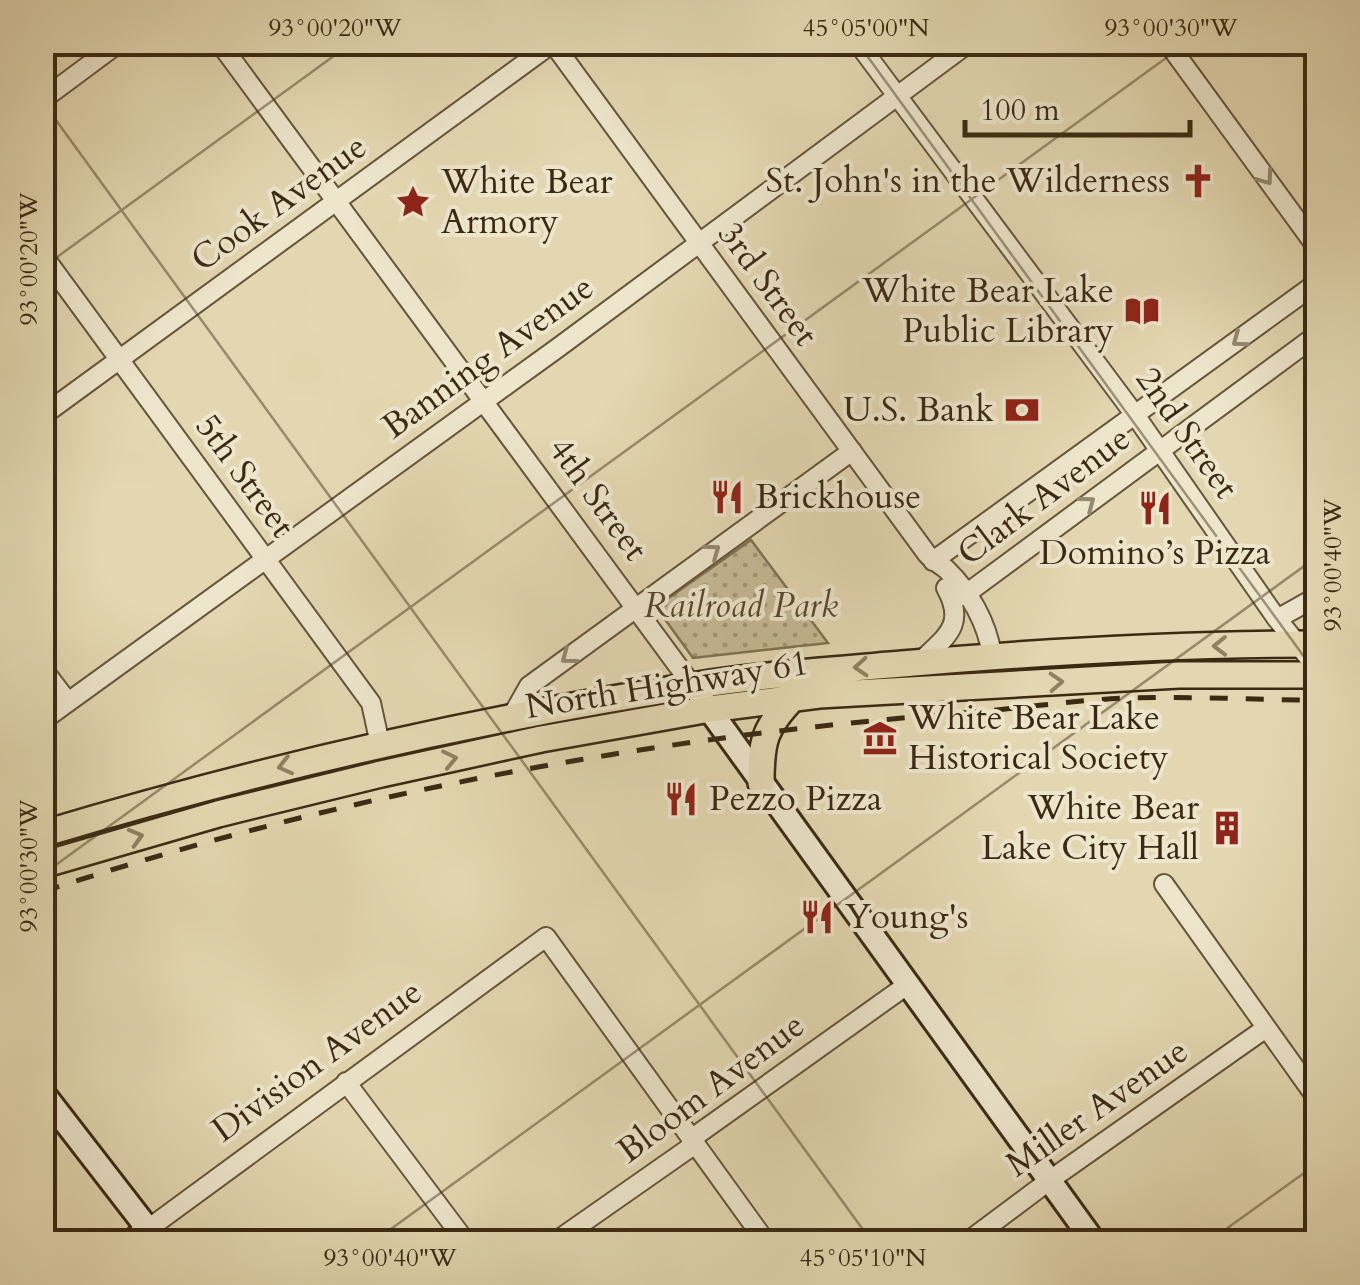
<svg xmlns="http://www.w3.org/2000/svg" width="1360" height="1285" font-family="Cardo,serif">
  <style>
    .green { fill: url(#green-dots); stroke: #807254; stroke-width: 2.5 }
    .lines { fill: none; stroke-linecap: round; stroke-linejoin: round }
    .street-casing { stroke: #65553a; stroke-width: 22 }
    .secondary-casing { stroke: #3b2a13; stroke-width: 28 }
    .primary-casing { stroke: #3b2a13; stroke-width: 30 }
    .street { stroke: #ede5cc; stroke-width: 18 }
    .secondary { stroke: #ede5cc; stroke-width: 22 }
    .primary { stroke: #e3d7b1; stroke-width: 25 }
    .rail { stroke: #3b2a13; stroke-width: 5; stroke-dasharray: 18 18; stroke-linecap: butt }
    .oneway { stroke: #948870 }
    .oneway2 { stroke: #8f8062 }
    .ticks { fill: none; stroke: #3b2a13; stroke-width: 2.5; stroke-opacity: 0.45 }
    .labels { text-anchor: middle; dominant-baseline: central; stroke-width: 8; stroke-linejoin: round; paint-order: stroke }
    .poi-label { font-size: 35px; fill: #3b2a13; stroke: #ede5cc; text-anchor: start }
    .street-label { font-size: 35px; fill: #3b2a13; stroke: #ede5cc }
    .park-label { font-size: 35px; font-style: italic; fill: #57472d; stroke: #ede5cc }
    .neatline { fill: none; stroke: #3b2a13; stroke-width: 4 }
    .ticks-label { font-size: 25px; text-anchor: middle; fill: #3b2a13 }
  </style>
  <defs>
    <pattern id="green-dots" width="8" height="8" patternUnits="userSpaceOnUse" patternTransform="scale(2.5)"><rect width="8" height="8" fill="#c6ba96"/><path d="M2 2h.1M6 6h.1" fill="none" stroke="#a29779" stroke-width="1.8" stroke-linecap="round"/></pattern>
  </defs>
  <rect width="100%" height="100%" fill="#e3d7b1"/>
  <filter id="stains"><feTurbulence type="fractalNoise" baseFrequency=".002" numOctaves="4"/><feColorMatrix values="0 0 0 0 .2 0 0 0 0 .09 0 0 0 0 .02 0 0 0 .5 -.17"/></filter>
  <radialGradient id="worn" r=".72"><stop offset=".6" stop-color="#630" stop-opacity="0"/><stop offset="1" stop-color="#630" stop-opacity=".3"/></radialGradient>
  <path class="green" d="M751 540 828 643 693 658 656 607Z"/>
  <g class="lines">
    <g class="street-casing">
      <path id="street" d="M219 42 692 685
        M552 42 927 554C933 561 940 564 946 569 970 592 987 623 992 655
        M857 42 1135 415 1277 619 1318 669
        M1167 42 1318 249
        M42 100 120 42
        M42 254 371 703 380 744
        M42 416 554 42
        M933 561 1318 282
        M952 599 966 594 1318 334
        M1277 619 1318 596
        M920 662C945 637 967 626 946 588
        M42 668 68 702
        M512 716 529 686 852 451
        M42 721 559 347 970 42
        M1164 884 1318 1100
        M346 1082 466 1242
        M158 1242 148 1229 546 937 766 1242
        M555 1242 688 1149 698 1134 907 985
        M967 1242 1050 1180 1266 1028"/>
    </g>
    <g class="secondary-casing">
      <path id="secondary" d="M701 698 1094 1242
        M42 1092 148 1229 131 1242"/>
    </g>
    <g class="primary-casing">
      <path id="primary" d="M761 783C761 742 764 728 793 698
        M42 834C256 770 471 720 691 686 761 675 831 670 902 664 1040 652 1179 644 1318 644
        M42 865 218 814 381 774 541 739 710 709 819 695 1179 675H1318"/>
    </g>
    <use href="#street" class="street"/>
    <use href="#secondary" class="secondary"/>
    <use href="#primary" class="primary"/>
    <path class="rail" d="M42 892C340 794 650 737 962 713 1017 709 1073 700 1128 698 1191 696 1255 700 1318 700"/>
  </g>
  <defs><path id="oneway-chevron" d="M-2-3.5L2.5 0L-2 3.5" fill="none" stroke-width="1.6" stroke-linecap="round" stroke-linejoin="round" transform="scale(2.5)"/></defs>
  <g class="oneway">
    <use href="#oneway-chevron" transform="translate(1266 178) rotate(54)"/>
    <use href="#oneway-chevron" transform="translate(1239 340) rotate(144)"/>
    <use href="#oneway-chevron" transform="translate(1088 503) rotate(-37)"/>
    <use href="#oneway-chevron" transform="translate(713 551) rotate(-36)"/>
    <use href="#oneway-chevron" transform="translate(568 657) rotate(143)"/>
  </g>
  <g class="oneway2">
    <use href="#oneway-chevron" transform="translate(1220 646) rotate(179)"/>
    <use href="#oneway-chevron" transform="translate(861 667) rotate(176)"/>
    <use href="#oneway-chevron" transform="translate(1056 682) rotate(-3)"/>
    <use href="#oneway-chevron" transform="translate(450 759) rotate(-12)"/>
    <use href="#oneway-chevron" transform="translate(285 766) rotate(166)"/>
    <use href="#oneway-chevron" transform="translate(136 837) rotate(-16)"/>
  </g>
  <path class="ticks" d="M857 42 1318 676M42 101 872 1242M42 268 353 42M42 875 1188 42M373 1242 1318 556M1208 1242 1318 1163"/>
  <defs>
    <g id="church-bare" transform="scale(2.7)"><path d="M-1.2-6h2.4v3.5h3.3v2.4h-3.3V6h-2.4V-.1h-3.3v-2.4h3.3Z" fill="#8f2418" stroke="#ede5cc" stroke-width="2.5" paint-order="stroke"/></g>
    <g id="sight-bare" transform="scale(2.7)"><path d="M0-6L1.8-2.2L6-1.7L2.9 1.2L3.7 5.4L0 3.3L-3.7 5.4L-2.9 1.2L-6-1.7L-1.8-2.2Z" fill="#8f2418" stroke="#ede5cc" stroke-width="2.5" paint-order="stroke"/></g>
    <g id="library-bare" transform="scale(2.7)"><path d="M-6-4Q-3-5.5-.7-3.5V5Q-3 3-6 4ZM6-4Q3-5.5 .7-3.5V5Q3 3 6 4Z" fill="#8f2418" stroke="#ede5cc" stroke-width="2.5" paint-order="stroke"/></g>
    <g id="bank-bare" transform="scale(2.7)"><path d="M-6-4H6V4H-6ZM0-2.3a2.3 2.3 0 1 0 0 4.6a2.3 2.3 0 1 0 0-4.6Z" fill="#8f2418" stroke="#ede5cc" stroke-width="2.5" paint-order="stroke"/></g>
    <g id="restaurant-bare" transform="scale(2.7)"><path d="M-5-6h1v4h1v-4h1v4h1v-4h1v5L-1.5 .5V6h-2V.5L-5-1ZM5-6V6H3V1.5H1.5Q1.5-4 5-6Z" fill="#8f2418" stroke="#ede5cc" stroke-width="2.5" paint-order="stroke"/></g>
    <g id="museum-bare" transform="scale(2.7)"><path d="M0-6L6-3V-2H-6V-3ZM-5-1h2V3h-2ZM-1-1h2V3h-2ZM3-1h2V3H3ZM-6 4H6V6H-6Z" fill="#8f2418" stroke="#ede5cc" stroke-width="2.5" paint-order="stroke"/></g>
    <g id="building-bare" transform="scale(2.7)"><path d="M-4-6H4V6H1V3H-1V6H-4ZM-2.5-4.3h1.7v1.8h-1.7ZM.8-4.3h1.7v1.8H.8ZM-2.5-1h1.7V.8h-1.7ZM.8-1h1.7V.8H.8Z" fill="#8f2418" stroke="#ede5cc" stroke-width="2.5" paint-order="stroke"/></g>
  </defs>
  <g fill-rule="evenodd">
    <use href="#church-bare" x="1198" y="181"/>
    <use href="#sight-bare" x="413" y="202"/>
    <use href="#library-bare" x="1142" y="311"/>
    <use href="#bank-bare" x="1022" y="410"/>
    <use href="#restaurant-bare" x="727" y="497"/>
    <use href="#restaurant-bare" x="1155" y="508"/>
    <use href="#museum-bare" x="880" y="738"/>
    <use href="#restaurant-bare" x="681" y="799"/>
    <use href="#building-bare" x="1227" y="828"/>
    <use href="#restaurant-bare" x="817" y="917"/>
  </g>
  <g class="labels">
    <g class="poi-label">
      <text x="1170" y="181" text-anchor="end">St. John's in the Wilderness</text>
      <text x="441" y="182">White Bear<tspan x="441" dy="40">Armory</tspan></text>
      <text x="1114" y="291" text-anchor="end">White Bear Lake<tspan x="1114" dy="40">Public Library</tspan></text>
      <text x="994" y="410" text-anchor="end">U.S. Bank</text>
      <text x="755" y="497">Brickhouse</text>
      <text x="1155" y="553" text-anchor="middle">Domino’s Pizza</text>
      <text x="908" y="718">White Bear Lake<tspan x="908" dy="40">Historical Society</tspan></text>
      <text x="709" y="799">Pezzo Pizza</text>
      <text x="1199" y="808" text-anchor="end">White Bear<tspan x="1199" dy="40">Lake City Hall</tspan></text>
      <text x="845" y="917">Young's</text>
    </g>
    <g class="street-label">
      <text transform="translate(279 203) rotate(-36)">Cook Avenue</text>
      <text transform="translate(768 284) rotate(54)">3rd Street</text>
      <text transform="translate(488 357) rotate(-36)">Banning Avenue</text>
      <text transform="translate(1187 433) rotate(55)">2nd Street</text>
      <text transform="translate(245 476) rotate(54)">5th Street</text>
      <text transform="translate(1044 496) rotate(-37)">Clark Avenue</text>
      <text transform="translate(598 499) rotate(54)">4th Street</text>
      <text transform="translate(667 685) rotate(-9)">North Highway 61</text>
      <text transform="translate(317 1061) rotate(-36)">Division Avenue</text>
      <text transform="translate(711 1088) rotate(-37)">Bloom Avenue</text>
      <text transform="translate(1097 1108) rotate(-35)">Miller Avenue</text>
    </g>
    <g class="park-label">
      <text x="741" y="606">Railroad Park</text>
    </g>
  </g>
  <rect width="1360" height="1285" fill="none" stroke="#e3d7b1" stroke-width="110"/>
  <path d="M965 120v15h225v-15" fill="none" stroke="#3b2a13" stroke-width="5"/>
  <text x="980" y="120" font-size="30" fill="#3b2a13" stroke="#ede5cc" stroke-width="8" paint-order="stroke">100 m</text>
  <rect x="55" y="55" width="1250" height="1175" class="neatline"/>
  <g class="ticks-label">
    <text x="335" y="36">93°00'20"W</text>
    <text x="866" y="36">45°05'00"N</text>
    <text x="1171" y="36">93°00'30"W</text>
    <text transform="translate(28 259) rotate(-90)" y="9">93°00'20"W</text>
    <text transform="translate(1332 565) rotate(-90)" y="9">93°00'40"W</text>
    <text transform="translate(28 866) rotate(-90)" y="9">93°00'30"W</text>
    <text x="390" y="1266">93°00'40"W</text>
    <text x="863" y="1266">45°05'10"N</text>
  </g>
  <rect width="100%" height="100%" filter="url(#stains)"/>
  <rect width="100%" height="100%" fill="url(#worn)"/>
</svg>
